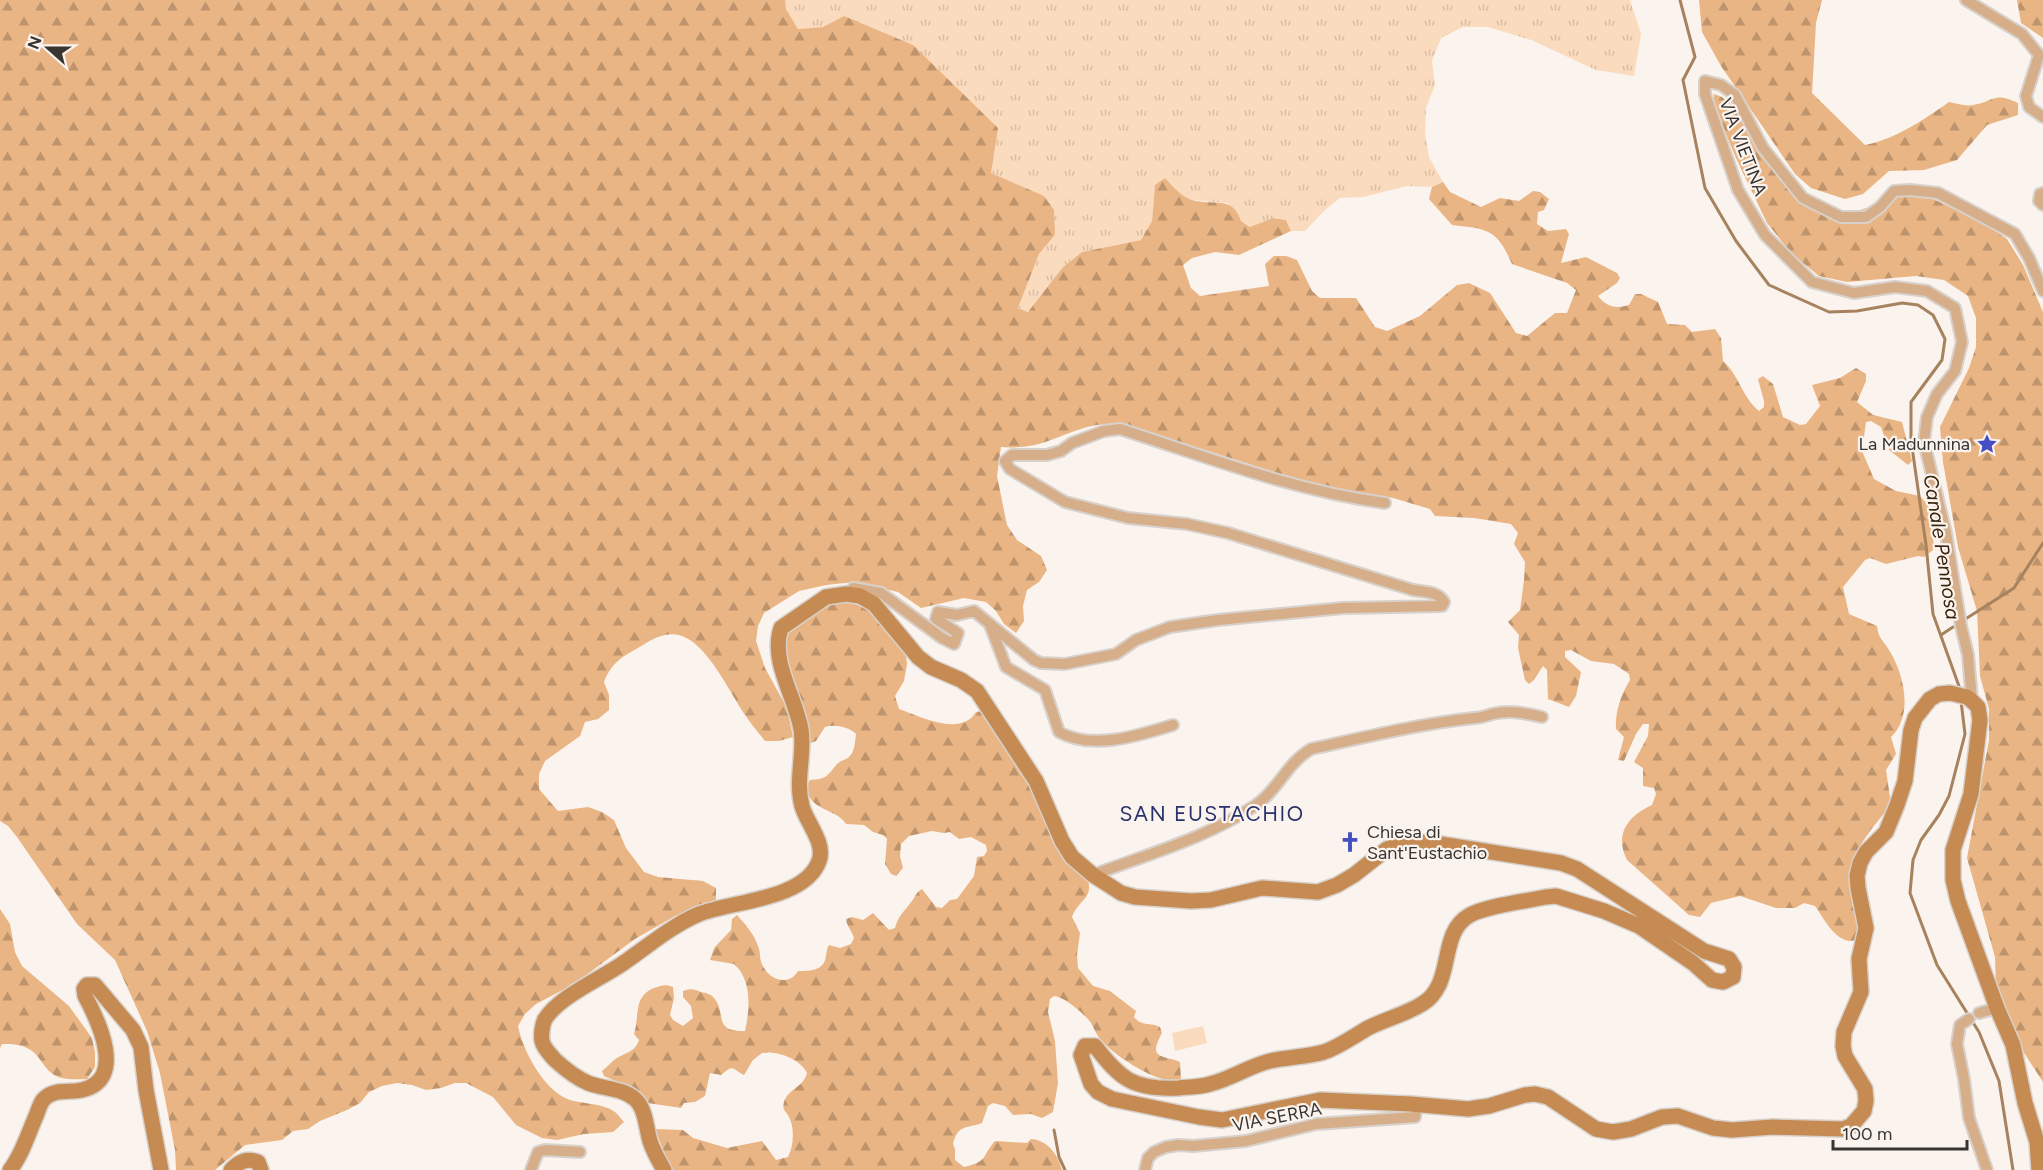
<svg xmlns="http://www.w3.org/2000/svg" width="2043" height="1170" font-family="Figtree,sans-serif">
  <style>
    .grass { fill: url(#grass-tufts) }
    .forest { fill: url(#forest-firs) }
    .pitch { fill: #fbdbbe }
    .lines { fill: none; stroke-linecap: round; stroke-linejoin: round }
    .stream { stroke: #a7825f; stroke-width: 3 }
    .street-casing { stroke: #d8d1cb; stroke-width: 14 }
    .secondary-casing { stroke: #d8d1cb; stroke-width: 18 }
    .street { stroke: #d6af8a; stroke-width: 10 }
    .secondary { stroke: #c58b53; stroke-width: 15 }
    .labels { text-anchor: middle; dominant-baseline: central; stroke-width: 4.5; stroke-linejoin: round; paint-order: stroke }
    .street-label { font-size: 18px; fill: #373432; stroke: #fbf3ed }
    .poi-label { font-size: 18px; fill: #373432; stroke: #fbf3ed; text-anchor: end }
    .water-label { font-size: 20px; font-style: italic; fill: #39240e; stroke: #fbf3ed }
    .quarter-label { font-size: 21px; letter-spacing: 1.5px; fill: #2a326c; stroke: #fbf3ed }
  </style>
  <defs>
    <pattern id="grass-tufts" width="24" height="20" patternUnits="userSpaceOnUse" patternTransform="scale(1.5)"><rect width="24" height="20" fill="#fbdbbe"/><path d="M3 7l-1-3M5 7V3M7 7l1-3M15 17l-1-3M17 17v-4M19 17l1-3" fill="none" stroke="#d8bda4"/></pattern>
    <pattern id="forest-firs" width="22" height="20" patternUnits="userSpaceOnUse" patternTransform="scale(1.5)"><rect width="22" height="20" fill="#eab584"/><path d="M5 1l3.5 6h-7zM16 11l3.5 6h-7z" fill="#be946d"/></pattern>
  </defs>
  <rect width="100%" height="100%" fill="#fbf3ed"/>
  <path class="grass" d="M785 0H1630L1641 34 1634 76 1596 70 1531 40 1488 27H1463L1441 38 1432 61 1435 85 1426 108 1425 133 1429 157 1443 182 1432 187 1407 186 1363 197 1340 198 1324 211 1305 231H1291L1286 220 1273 218 1251 227 1241 221 1227 203 1193 200 1155 185 1152 221 1141 240 1082 252 1063 267 1029 312 1018 308 1039 254 1055 235 1044 196 991 173 845 16 823 27 798 29 786 9Z"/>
  <path class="forest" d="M0 0H785L786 9 798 29 823 27 844 16 913 45 998 128 991 173 1044 196 1054 210 1055 235 1039 254 1018 308 1028 312 1063 267 1082 252 1141 240 1152 221 1155 185 1165 178C1173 187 1181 196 1192 200 1213 206 1233 195 1241 221L1250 227 1273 218 1286 220 1291 231 1239 255 1215 252 1192 258 1183 265 1191 288 1200 296 1269 286 1265 264 1274 256H1286L1297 260 1312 291 1320 298H1356L1375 327 1387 331 1420 316 1457 285 1469 283 1490 293 1516 333 1527 336 1555 313H1567L1576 290 1567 283 1512 264C1497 229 1488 229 1452 225L1429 199 1432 187 1443 182 1450 192 1481 207 1500 198 1519 201 1533 191 1540 192 1549 199 1544 210 1538 212 1537 224 1548 231 1566 229 1569 234 1561 263 1586 257 1617 273 1620 278 1617 283 1598 296C1607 307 1615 309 1629 305L1635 294H1641L1658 302 1667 324 1685 325 1692 332 1715 329 1721 338 1723 361C1739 375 1742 397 1759 411L1764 407V401L1758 379 1763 376 1773 384 1783 417 1800 425 1806 424 1820 406 1812 385 1840 378 1856 368 1866 374V381L1857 402 1873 415 1902 422 1912 461 1908 465 1889 450 1881 427 1871 421 1866 422 1862 451 1874 479 1896 491 1920 496 1928 505 1934 545 1933 550 1924 557 1918 556 1886 564 1870 558 1865 560 1843 587 1849 614 1877 626C1878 638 1883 640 1889 650 1904 674 1914 715 1891 737L1896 754 1886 770 1891 804C1878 823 1854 845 1853 869 1852 893 1861 916 1857 940 1837 946 1825 920 1815 906L1804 903 1795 908H1776L1740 896 1711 903 1700 917 1689 915 1627 860C1614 834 1628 816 1652 805L1656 794 1654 788 1643 786V768L1634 762 1648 736 1649 724H1643L1636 734 1624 761 1618 760 1624 737 1616 729C1615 711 1621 695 1630 680L1629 674 1614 664 1591 661 1571 650 1565 651V657L1581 672 1576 696 1569 707 1548 699 1547 670 1543 666 1534 680 1529 684 1525 680 1518 648 1519 635 1508 622 1520 610 1524 580 1525 562 1514 544 1518 533 1511 524 1474 518 1435 516 1430 509 1393 498 1358 493 1296 479 1120 423C1109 424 1098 424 1087 427 1053 437 1039 450 1001 447L997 476 1007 525 1017 540 1041 556 1047 570 1039 582 1027 590 1023 606 1024 621 1016 633 1004 624 996 611 986 602 964 598 921 608 898 592 855 582 826 585 799 591 764 613 758 626 756 641 765 668 787 708 793 737 779 741H765C758 732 751 724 745 715 730 693 708 645 682 636 668 631 654 638 643 645 624 656 612 661 604 682L609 695V710L598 719 585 722 580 736 545 761 539 774V789L558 811 588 807 602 812 614 820 626 848 644 872 658 877 703 881 716 888V902L689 913 675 916 635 939 574 984 536 1004 525 1014 518 1026C523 1051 544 1091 570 1100 583 1104 603 1103 615 1112 618 1114 621 1119 624 1122L613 1132 584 1134 557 1140 542 1138 516 1125 493 1097 466 1083H455L441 1088 426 1090 412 1085 397 1083 382 1086 369 1092 360 1103 347 1110 320 1121 308 1129 293 1131 282 1140 245 1145 215 1170H176L175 1150 160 1073 147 1031 115 960 77 924 17 837 8 826 0 821Z
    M1699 0H1822L1816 23 1812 93 1865 145C1896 139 1923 120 1949 102 1956 103 1965 107 1973 105 1994 102 1993 91 2018 103V115L1987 125 1957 160 1924 170 1889 171 1863 194 1845 199 1811 188 1795 174 1721 66 1702 32Z
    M2017 0H2043V38L2021 23Z
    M1714 94 1722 97 1733 106 1752 140 1790 192 1812 208 1846 215 1872 206 1898 194H1922L1981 221 2007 239 2023 265 2043 312V1082L2019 1045 1996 989 1995 957 1967 858 1989 740V709L1980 676 1977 611 1958 547 1943 462 1940 427 1969 368 1976 347V318L1968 296 1944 280 1916 276 1847 282 1819 276 1792 254 1767 223 1736 158 1713 103Z
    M835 601 852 603 868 609 881 620 906 655 907 664 904 681 895 696 899 709C921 717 961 737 976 712L982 711 987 714 1088 880C1093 899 1079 899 1072 917L1080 933 1077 955 1078 968 1093 986 1110 991 1136 1011 1134 1017C1142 1027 1150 1022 1160 1027L1162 1033C1147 1060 1163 1055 1180 1062L1181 1080C1161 1087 1113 1055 1100 1039 1096 1034 1094 1028 1091 1023 1086 1015 1063 996 1054 996L1050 999 1048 1012 1055 1041 1058 1083 1053 1112 1042 1118 1031 1114 1013 1115 1005 1106 993 1103 988 1106 982 1123C968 1129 958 1123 953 1144L955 1149V1160L964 1167C989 1161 981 1157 995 1141L1027 1143 1031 1139C1048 1140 1058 1155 1062 1170H671L655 1129 683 1130 693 1138 727 1148 762 1141 776 1160 788 1157C794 1145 795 1127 788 1115 785 1111 782 1109 784 1102 788 1089 803 1088 807 1073 801 1059 776 1050 762 1053L753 1060 744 1075C731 1068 734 1064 721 1075L710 1073 705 1096 695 1102 684 1103 681 1108 648 1103 631 1088 604 1076 602 1071C607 1067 612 1061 617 1058 627 1052 635 1052 639 1040L634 1034C640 1014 633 997 654 988 662 985 666 984 673 987L674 998 670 1015 673 1020 683 1026 693 1018 691 1006 683 997V991C690 988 695 989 701 992 706 993 711 994 714 998 727 1013 712 1032 745 1031 750 1009 752 980 734 964L710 960 714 948 731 930 732 919 737 915C745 924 754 934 758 946 761 952 759 958 762 964 768 980 789 987 798 971 808 971 822 971 825 960 827 954 826 950 829 945L840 948 851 944 854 938C852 931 847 927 846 919L852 917 863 920 873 913 889 930 895 928C899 914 904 912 912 901 916 896 916 892 922 889L936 907 942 908 950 900 957 899 974 876 977 857 984 856 987 851 986 845 971 837 959 839 950 832 944 833 932 831 909 836 901 844 900 856 903 868 896 876 891 874 885 864 887 839 883 835 873 832 864 825 846 824C837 808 806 811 807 785L810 780C827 779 827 776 837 764 841 760 846 760 849 757 855 752 855 741 856 734 849 727 835 724 825 727L816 741 811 743 807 739C796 702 784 670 786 631L820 606Z
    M0 909 10 924 15 952 22 966 69 1006 92 1038 95 1052V1067L87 1079C79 1079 70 1080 62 1078 36 1071 46 1042 2 1044L0 1048Z"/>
  <path class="pitch" d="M1203 1026 1207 1043 1175 1051 1172 1033Z"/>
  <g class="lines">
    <path class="stream" d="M1680 0 1695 57 1683 80 1705 188 1736 241 1769 285 1829 312 1857 311 1902 303 1918 305 1933 315 1945 339 1942 360 1911 402V440L1926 545 1933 614 1960 689
      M1967 618 2014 588 2043 543
      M1941 635 1953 627
      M1961 701 1965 734 1949 796 1939 815 1921 840 1913 860 1910 893 1937 965 1979 1032 1999 1081 2013 1170
      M1054 1130 1059 1157 1065 1170"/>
    <g class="street-casing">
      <path id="street" d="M1966 0 2022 34 2039 55 2026 96 2029 107 2043 117
        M2043 193 2040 194 2039 201 2043 205
        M853 588 881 593 942 638 954 644 958 633 936 619 938 612 957 615 974 611 1034 660 1041 663 1065 664 1116 654 1136 640 1170 627 1218 620 1343 608 1442 606 1444 602C1438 591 1424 592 1413 590L1228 533 1187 524 1128 518 1065 502 1010 469 1005 461 1012 455H1047L1061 451 1072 443 1104 431 1120 429C1207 457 1294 491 1385 503
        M990 625 1006 667 1045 690 1059 732C1092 751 1140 735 1173 725
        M1972 701 1968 655 1961 626 1946 533 1924 442 1927 417 1937 394 1955 371 1962 342 1955 308 1927 291 1895 287 1854 293 1812 282 1765 235 1738 190 1705 94V81L1721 85 1735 95 1763 148 1803 198 1841 217H1866L1880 207 1894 191 1910 190 1938 193 2015 234 2029 258 2043 291
        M1093 875C1148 854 1207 838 1256 805 1278 790 1287 763 1311 749 1365 737 1419 724 1474 718 1481 718 1486 716 1492 714 1510 710 1525 713 1542 717
        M1979 1013 1997 1008
        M1969 1019 1960 1025 1957 1044 1964 1079 1969 1118 1987 1170
        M531 1170 538 1152 545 1150 580 1152
        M1145 1170 1148 1158 1154 1152 1166 1147 1178 1145 1193 1146 1246 1141 1316 1124 1415 1117 1417 1104"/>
    </g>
    <g class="secondary-casing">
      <path id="secondary" d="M10 1170C22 1155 28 1134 36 1116 38 1111 40 1104 43 1100 53 1088 69 1093 82 1090 127 1080 98 1020 85 996L84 989 87 985H95L133 1030 141 1047 146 1090 161 1170
        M231 1170C240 1161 247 1158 258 1162L261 1170
        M664 1170C659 1161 653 1151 650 1141 646 1128 646 1109 635 1099 623 1088 603 1089 588 1083 576 1078 565 1069 555 1060 550 1054 544 1049 542 1041 541 1035 542 1025 545 1019 560 996 600 979 622 964 647 947 671 926 699 914 732 901 805 900 819 861 826 843 806 822 802 806 795 780 805 754 801 729 795 696 770 661 781 628L826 597 846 594 860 596 874 604 918 657 931 667 961 680 977 691 1036 781 1062 841 1072 857 1093 875 1121 893 1135 897 1191 901 1211 900 1262 888 1318 892 1337 885 1354 875 1387 849 1403 843 1428 842 1561 863 1577 869 1704 951 1729 959 1734 967 1733 977 1723 982 1712 980 1693 963 1639 926 1604 911 1556 896 1546 897C1527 901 1485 906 1470 915 1437 933 1456 984 1422 1004 1406 1014 1386 1019 1368 1028 1354 1036 1339 1047 1324 1052 1307 1057 1288 1057 1270 1061 1249 1066 1231 1079 1210 1084 1200 1087 1189 1087 1179 1088 1134 1090 1121 1080 1095 1046H1085L1081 1055 1091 1084 1098 1092 1112 1099 1199 1117 1222 1120 1320 1100 1411 1104 1468 1109 1489 1106 1525 1095 1535 1094 1548 1097 1596 1129 1613 1132 1631 1129 1662 1117 1678 1116 1713 1128 1732 1130 1773 1127 1843 1129 1851 1126 1864 1111 1866 1101 1865 1089 1845 1056 1843 1046 1844 1032 1861 992 1859 959 1866 928 1858 888 1857 876 1860 863 1866 852 1886 832 1897 805 1905 781 1911 730 1915 718 1930 699 1939 694 1950 693 1967 697 1972 701 1978 707 1980 720 1971 794 1953 850V880L1958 901 1997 1008 2013 1045 2025 1103 2037 1142 2039 1170"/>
    </g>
    <use href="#street" class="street"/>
    <use href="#secondary" class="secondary"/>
  </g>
  <defs>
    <g id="sight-bare" transform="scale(1.62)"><path d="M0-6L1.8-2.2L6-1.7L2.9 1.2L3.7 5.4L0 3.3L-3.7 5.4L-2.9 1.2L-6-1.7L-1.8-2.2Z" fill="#454ec3" stroke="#fbf3ed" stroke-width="2.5" paint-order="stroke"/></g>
    <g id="church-bare" transform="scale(1.62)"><path d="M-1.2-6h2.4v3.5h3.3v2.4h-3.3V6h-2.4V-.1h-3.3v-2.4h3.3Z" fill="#454ec3" stroke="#fbf3ed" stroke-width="2.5" paint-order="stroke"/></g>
  </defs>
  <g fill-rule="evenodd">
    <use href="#sight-bare" x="1987" y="444"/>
    <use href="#church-bare" x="1350" y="842"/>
  </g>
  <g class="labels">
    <g class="street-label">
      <text transform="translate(1743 147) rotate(69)">VIA VIETINA</text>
      <text transform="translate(1277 1117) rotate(-11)">VIA SERRA</text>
    </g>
    <g class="poi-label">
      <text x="1970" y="444">La Madunnina</text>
      <text x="1367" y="832" text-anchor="start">Chiesa di<tspan x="1367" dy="21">Sant'Eustachio</tspan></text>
    </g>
    <g class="water-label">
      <text transform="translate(1942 547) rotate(81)">Canale Pennosa</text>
    </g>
    <g class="quarter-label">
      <text x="1212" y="813">SAN EUSTACHIO</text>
    </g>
  </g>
  <g transform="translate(48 48) rotate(291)" stroke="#fbf3ed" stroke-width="4.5" paint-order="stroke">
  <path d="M0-4.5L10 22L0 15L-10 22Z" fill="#373432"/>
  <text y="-9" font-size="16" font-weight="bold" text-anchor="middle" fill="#373432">N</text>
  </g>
  <path d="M1833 1140v9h134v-9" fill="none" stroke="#373432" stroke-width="3"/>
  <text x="1842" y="1140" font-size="18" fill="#373432" stroke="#fbf3ed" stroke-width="4.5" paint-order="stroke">100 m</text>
</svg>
